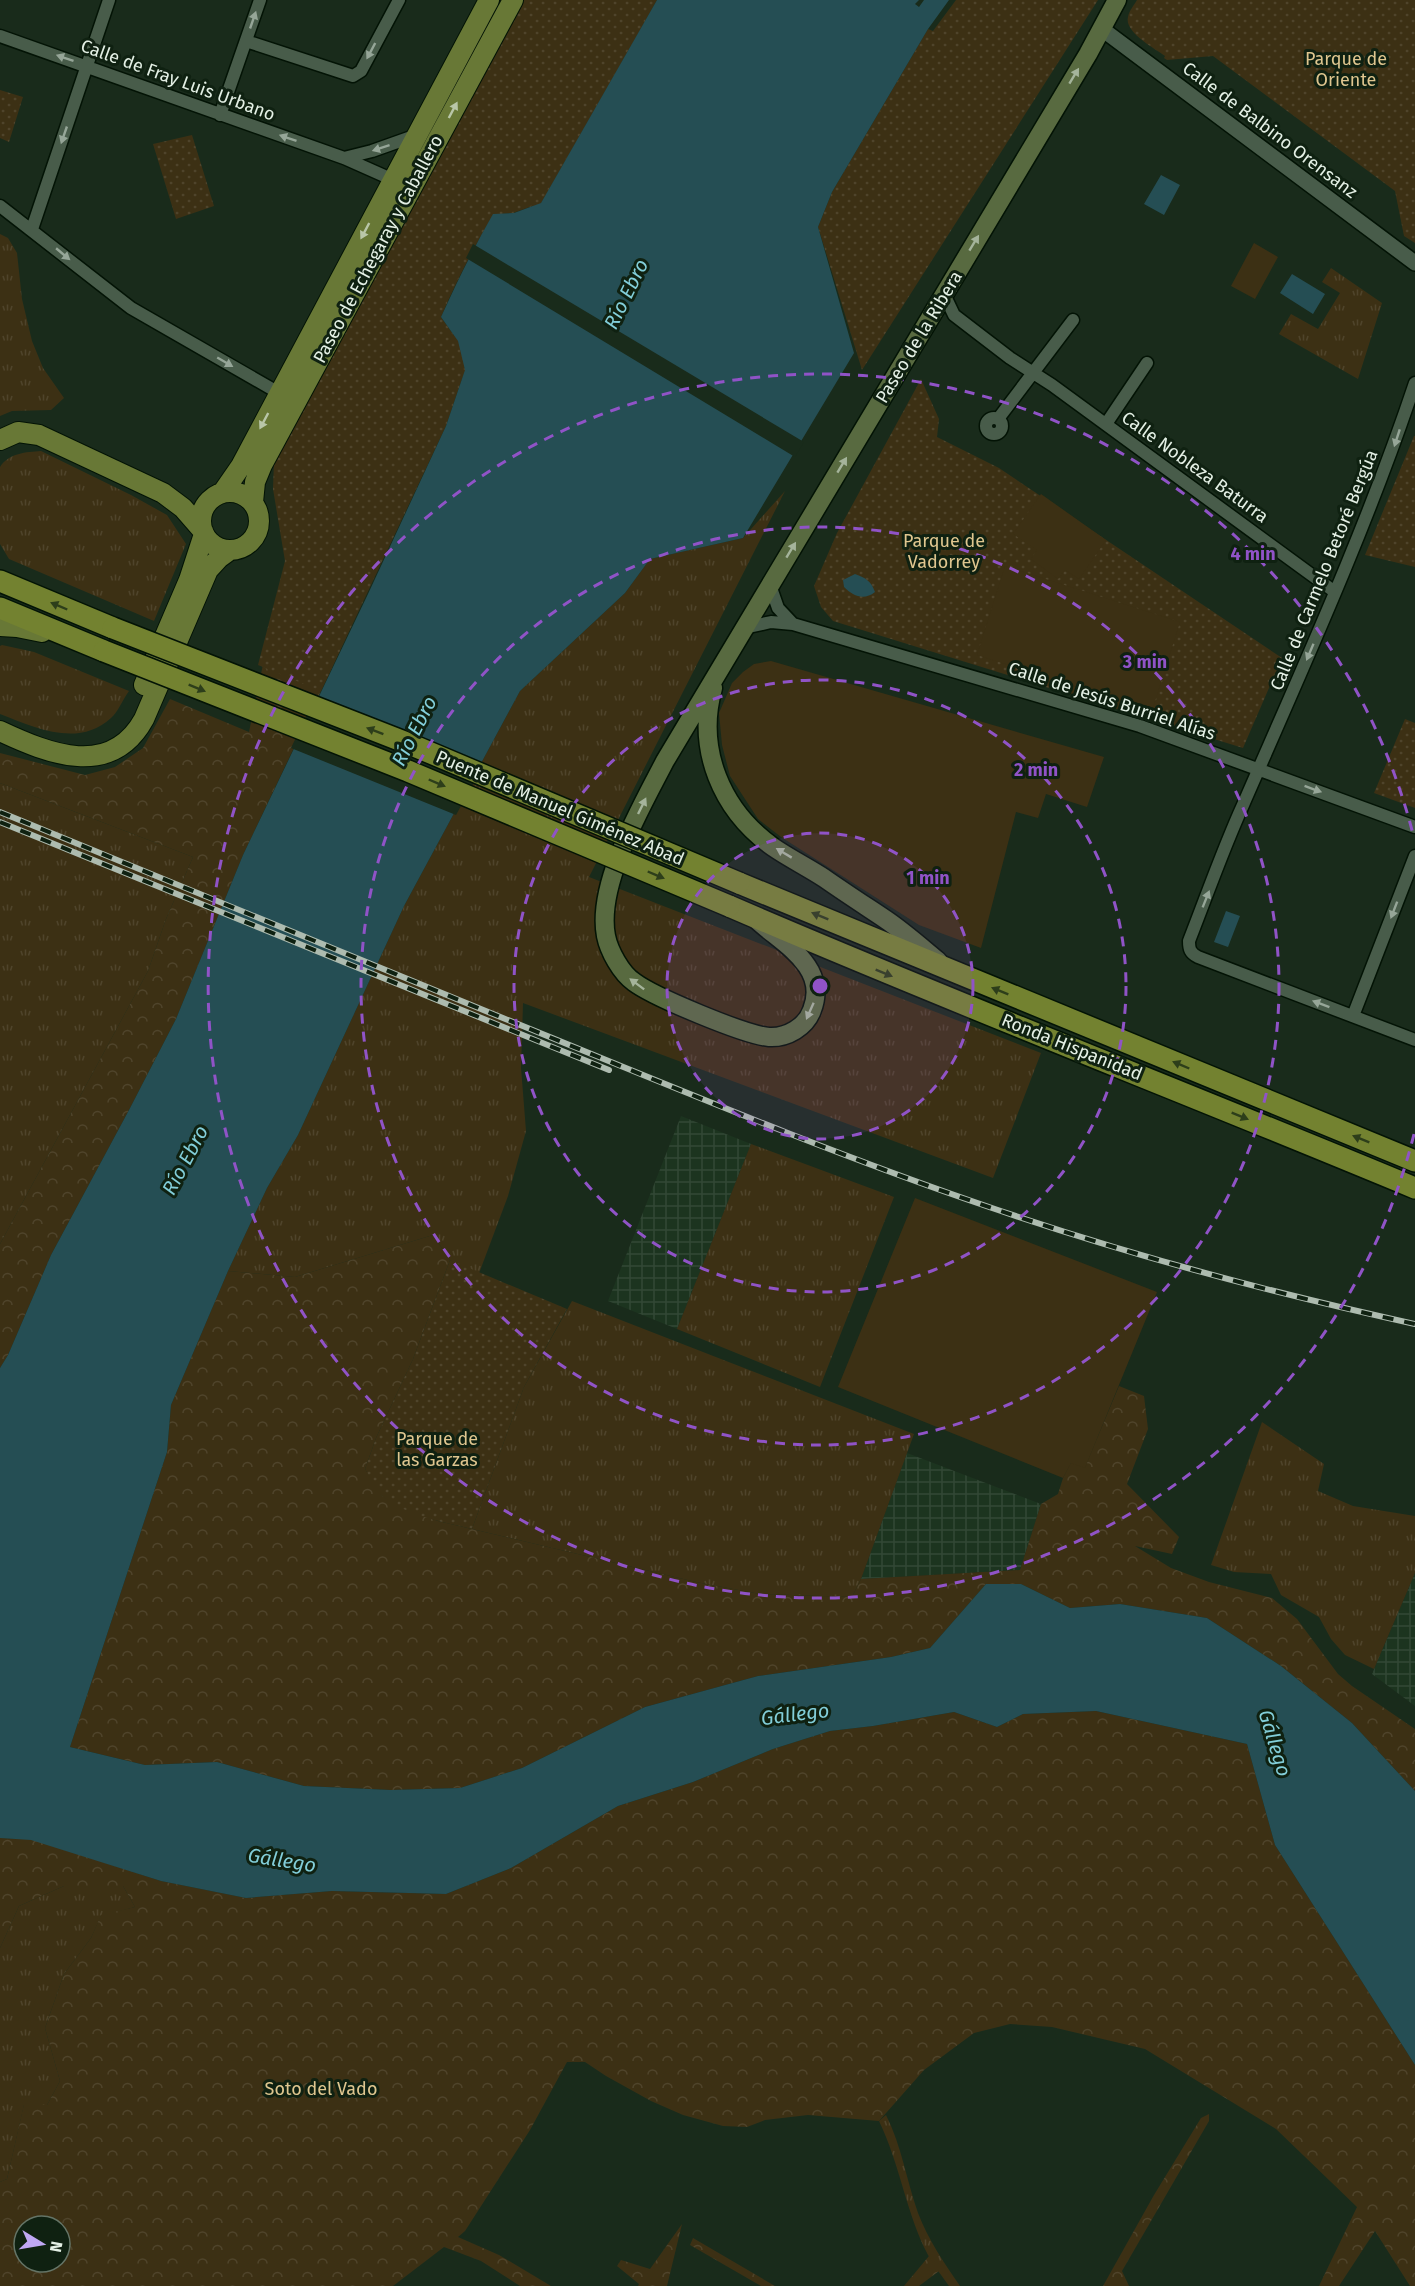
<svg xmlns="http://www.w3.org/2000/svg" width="1415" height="2286" font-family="'Fira Sans',sans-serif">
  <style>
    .industrial { fill: url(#industrial-grid) }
    .grass { fill: url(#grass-tufts) }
    .forest { fill: url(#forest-crowns); fill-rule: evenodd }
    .park { fill: url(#park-dots) }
    .pitch { fill: #3c3014 }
    .water { fill: #254e54 }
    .pier { fill: #192b1b }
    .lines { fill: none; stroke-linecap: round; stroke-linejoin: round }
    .minor-casing { stroke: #031305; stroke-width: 15 }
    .tertiary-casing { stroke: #031305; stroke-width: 18 }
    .secondary-casing { stroke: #031305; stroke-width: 21 }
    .primary-casing { stroke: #031305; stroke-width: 22 }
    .trunk-casing { stroke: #031305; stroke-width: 24 }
    .minor { stroke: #485c4a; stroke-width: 12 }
    .tertiary { stroke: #485c4a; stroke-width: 15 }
    .secondary { stroke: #586a40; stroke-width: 18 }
    .primary { stroke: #687836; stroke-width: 20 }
    .trunk { stroke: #738230; stroke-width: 21 }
    .rail-casing { stroke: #adbbaf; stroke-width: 6 }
    .rail { stroke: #0f2111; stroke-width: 4; stroke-dasharray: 11; stroke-linecap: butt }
    .trunk-bridge-casing { stroke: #031305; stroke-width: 24; stroke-linecap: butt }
    .trunk-bridge { stroke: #738230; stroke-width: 21 }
    .oneway { fill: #96a698 }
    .oneway2 { fill: #a5b49b }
    .oneway3 { fill: #b9c6a8 }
    .oneway4 { fill: #2d3e1a }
    .ring { fill: none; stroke: #9053c7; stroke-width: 3; stroke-dasharray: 10 8 }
    .labels { text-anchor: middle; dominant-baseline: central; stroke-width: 6; stroke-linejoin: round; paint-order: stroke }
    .park-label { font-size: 18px; fill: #dfc68f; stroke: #0f2111 }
    .street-label { font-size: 18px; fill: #e4f0e5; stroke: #0f2111 }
    .water-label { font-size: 20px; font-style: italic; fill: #82ced9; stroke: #0f2111 }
    .centre { fill: #9053c7; stroke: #0f2111; stroke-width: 3 }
    .ring-label { font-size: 18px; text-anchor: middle; font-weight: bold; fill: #9053c7; stroke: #0f2111; stroke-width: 6; stroke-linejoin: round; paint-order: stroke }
  </style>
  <defs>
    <pattern id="industrial-grid" width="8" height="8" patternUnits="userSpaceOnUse" patternTransform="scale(1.5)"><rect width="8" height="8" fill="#1c341f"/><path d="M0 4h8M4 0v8" fill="none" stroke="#324835"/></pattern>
    <pattern id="grass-tufts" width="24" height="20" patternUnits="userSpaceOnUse" patternTransform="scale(1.5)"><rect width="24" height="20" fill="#3c3014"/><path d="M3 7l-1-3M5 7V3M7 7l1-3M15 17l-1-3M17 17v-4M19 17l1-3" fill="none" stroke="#4f442b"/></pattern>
    <pattern id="forest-crowns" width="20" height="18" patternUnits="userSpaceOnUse" patternTransform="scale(1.5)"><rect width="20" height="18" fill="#3c3014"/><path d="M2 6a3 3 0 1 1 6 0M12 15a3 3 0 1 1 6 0" fill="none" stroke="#4f442b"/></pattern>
    <pattern id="park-dots" width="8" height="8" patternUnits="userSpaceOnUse" patternTransform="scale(1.5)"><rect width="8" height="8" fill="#3c3014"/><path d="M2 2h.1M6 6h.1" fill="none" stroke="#4f442b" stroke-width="1.8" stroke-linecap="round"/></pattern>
  </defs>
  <rect width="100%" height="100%" fill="#192b1b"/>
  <path class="industrial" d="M681 1116 751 1144 677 1329 608 1301Z
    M907 1453 1041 1504 1020 1570 861 1579Z
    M1415 1573V1706L1372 1674Z"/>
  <path class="grass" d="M0 234 8 238 17 253 22 299 32 341 43 368 64 398 51 410 12 411 0 416Z
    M1331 268 1382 303 1358 379 1279 334 1291 314 1318 329 1340 293 1322 282Z
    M41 451 131 495 167 515 186 544 154 621 9 559 0 544V467C9 453 26 452 41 451Z
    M785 491 589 877 1041 1053 993 1178 523 1003 521 1068 526 1131 508 1196 478 1276 450 1260 433 1235 295 1277 228 1271 267 1188 298 1135 404 906 520 691 625 593 650 559 743 538Z
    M2 645 34 652 129 691C123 699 118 712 111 718 78 748 36 728 0 714V646Z
    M0 783 193 857 166 919 148 971 0 1244Z
    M751 1144 894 1197 820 1387 677 1329Z
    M572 1301 914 1434 861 1579 852 1597 760 1594 696 1582 472 1529 524 1387Z
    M1262 1422 1324 1464 1318 1491 1353 1506 1415 1516V1573L1374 1669 1345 1655 1331 1639 1319 1617 1281 1595 1271 1574 1234 1572 1211 1565Z
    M64 1886H123L135 1907 101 1916 91 1938 64 1974 45 2028 60 2081 47 2105H24L7 2179 0 2182V1948L19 1906Z
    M886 2115C902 2147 906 2179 918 2213 928 2239 944 2263 960 2286H949C942 2276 934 2266 928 2255 906 2213 900 2164 879 2121Z"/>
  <path class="forest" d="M657 0 541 203 329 674 243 855 176 1019 129 1110 51 1255 8 1355 0 1368V1244L148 971 166 919 193 857 0 783V753L85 775 115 767 143 748 170 699 249 732 267 645Z
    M433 1235 450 1260 413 1359 376 1438 365 1469 382 1496 407 1510 438 1521 696 1582 760 1594 852 1597 861 1579 1020 1570 1041 1504 1058 1494 1063 1478 1071 1462 1085 1467 1119 1386 1144 1396 1148 1429 1127 1484 1179 1537 1172 1554 1135 1546 1171 1568 1209 1582 1272 1598 1297 1619 1338 1674 1352 1686 1415 1729V1791L1352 1723 1281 1666 1207 1618 1120 1604 1070 1608 1021 1584H986L930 1648 891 1657 758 1676 645 1707 522 1768 460 1788 391 1790 304 1786 217 1762 145 1765 70 1747 167 1452 171 1405 228 1271 295 1277Z
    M1096 1711 1247 1744 1275 1845 1415 2065V2286H1410L1375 2231 1339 2286H1319L1357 2207 1276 2129 1145 2049 1052 2027 1010 2024 974 2033 924 2070 879 2121 808 2115 765 2120 747 2127 723 2126 683 2115 651 2101 606 2076 585 2062H567L530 2130 465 2231 458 2237 499 2255 551 2286H520L481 2261 444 2247 393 2286H0V2182L7 2179 24 2104 47 2105 60 2081 45 2028 64 1974 91 1938 101 1915 135 1907 123 1886H64L19 1906 0 1948V1838L31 1839 161 1881 246 1898 332 1891 446 1894 511 1868 618 1806 693 1782 773 1749 830 1731 873 1726 954 1712 997 1727 1023 1714ZM24 2226H60V2262H24Z
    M1209 2114V2121L1122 2271 1129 2286H1103L1154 2195 1201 2118Z
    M682 2224 667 2286H638L639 2284 617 2266 621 2260 650 2269Z
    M693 2238 775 2286H761L690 2245Z
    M929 2256 939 2271 919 2286H904Z"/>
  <path class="park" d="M523 0H657L541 203 513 213 493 215C474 247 456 282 441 317L458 341 465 370 446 426 321 691 258 665 285 561 273 489 274 460 461 110Z
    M956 0H1098L862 370 818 227 832 192 928 29 933 31Z
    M1137 0H1415V243L1404 236 1395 191 1213 56 1167 60 1164 58 1165 56C1154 48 1124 32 1128 17 1129 11 1134 5 1137 0Z
    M0 90 23 97 9 142 0 138Z
    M192 135 214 206 176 219 153 144Z
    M921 379 939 419 937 437 999 468 1282 658 1243 748 833 621 821 607 814 586 837 533Z
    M1414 436H1415V567L1365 555Z
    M1405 719 1415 723V808L1374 793Z
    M450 1260 567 1309 524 1387 472 1529C443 1522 408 1516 383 1497 376 1491 370 1478 365 1469L376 1438 413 1359Z"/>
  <path class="pitch" d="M1254 243 1278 257 1255 299 1231 286Z
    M1041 494 1106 540 1079 579 1065 570 1058 579 1031 559 1037 550 1013 534Z
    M1005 566 1180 622 1152 711 977 655Z
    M771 661 1104 757 1087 807 1046 794 1038 818 1016 812 981 948 919 925 781 837 758 819 730 776 722 745 719 713 732 683 743 672 754 664Z
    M915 1198 1157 1292 1085 1468 1071 1463 1063 1478 838 1387Z"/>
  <path class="water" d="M657 0H919L915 4 919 7 924 0H949L928 29 832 192 818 227 854 353 743 538 650 559 625 593 520 691 404 906 298 1135 267 1188 228 1271 171 1405 167 1452 70 1747 145 1765 217 1762 304 1786 391 1790 460 1788 522 1768 645 1707 758 1676 891 1657 930 1648 986 1584H1021L1070 1608 1120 1604 1207 1618 1281 1666 1352 1723 1415 1791V2065L1275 1845 1247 1744 1096 1711 1023 1714 997 1727 954 1712 873 1726 830 1731 773 1749 693 1782 618 1806 511 1868 446 1894 332 1891 246 1898 161 1881 31 1840 0 1838V1368L8 1355 51 1255 129 1110 176 1019 243 855 368 594 446 426 465 370 458 341 441 317C457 282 474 247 493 214L514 213 541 203Z
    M1161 175 1180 185 1164 215 1144 204Z
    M1292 274 1325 294 1313 314 1280 293Z
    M855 574C866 578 871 581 875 592 864 601 853 596 844 587L843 580Z
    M1226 911 1240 916 1228 947 1214 942Z"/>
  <path class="pier" d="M473 244 804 442 795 457 466 258Z
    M315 698 483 766 456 815 291 748Z"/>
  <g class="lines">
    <g class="minor-casing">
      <path id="minor" d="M0 36 344 158 398 182
        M246 41 353 76 361 71 399 0
        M220 115 260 0
        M344 158 372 151 417 135
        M0 206 131 308 279 393
        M32 229 109 0
        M944 294 954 315 1010 358 1052 385 1335 592
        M1415 383C1367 527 1304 665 1243 805 1223 849 1207 895 1189 941 1189 949 1190 953 1198 957L1415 1040
        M986 426a8 8 0 1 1 16 0a8 8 0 1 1-16 0Z
        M998 419 1073 320
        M1106 424 1147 363
        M770 585 778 608 793 624
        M744 628 771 622 793 624 1140 726 1415 827
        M1353 1016 1415 856"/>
    </g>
    <g class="tertiary-casing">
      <path id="tertiary" d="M1102 29 1415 263"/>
    </g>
    <g class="secondary-casing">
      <path id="secondary" d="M713 688C696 749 721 810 773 847 789 858 807 867 824 878 844 892 864 905 885 919 903 931 921 947 938 961
        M757 920C773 935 794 947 807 966 816 979 818 995 812 1010 806 1027 787 1038 769 1037 745 1035 654 997 634 982 621 973 609 951 606 936 596 884 642 806 665 761L1088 54 1117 0"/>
    </g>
    <g class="primary-casing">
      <path id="primary" d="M0 440 18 432 39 435 163 493 183 508 203 531
        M201 521a29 29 0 1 1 58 0a29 29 0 1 1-58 0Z
        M223 492 241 466 489 0
        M253 502 255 482 262 465 513 0
        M0 626 17 627 42 632
        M144 685 189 580 204 534
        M0 731C49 754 111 779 144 719L208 570 219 558 230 550"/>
    </g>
    <g class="trunk-casing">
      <path id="trunk" d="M0 581 113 628
        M0 608 104 651
        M739 883 1415 1161
        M729 906C956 1004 1187 1093 1415 1188"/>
    </g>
    <use href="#minor" class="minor"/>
    <use href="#tertiary" class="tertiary"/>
    <use href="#secondary" class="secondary"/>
    <use href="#primary" class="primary"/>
    <use href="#trunk" class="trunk"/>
    <g class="rail-casing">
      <path id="rail" d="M0 812C166 880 332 948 498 1016 661 1082 824 1151 992 1208 1130 1255 1272 1293 1415 1324
        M0 822 609 1070"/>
    </g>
    <use href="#rail" class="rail"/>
    <g class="trunk-bridge-casing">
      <path id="trunk-bridge" d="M113 628 407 743 739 883
        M104 651 408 771 729 906"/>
    </g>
    <use href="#trunk-bridge" class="trunk-bridge"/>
  </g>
  <defs><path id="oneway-solid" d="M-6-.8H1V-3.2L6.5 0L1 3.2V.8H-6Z" transform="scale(1.5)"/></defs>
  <g class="oneway">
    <use href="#oneway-solid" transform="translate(253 20) rotate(-71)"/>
    <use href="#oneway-solid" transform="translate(371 51) rotate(118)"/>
    <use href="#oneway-solid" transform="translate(65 58) rotate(-161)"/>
    <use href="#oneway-solid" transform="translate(64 135) rotate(109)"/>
    <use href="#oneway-solid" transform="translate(288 138) rotate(-161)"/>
    <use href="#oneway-solid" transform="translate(381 148) rotate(162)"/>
    <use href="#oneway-solid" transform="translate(63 254) rotate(40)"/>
    <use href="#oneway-solid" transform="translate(225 362) rotate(30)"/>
    <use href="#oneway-solid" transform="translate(1397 438) rotate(108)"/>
    <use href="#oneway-solid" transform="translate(1310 652) rotate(113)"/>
    <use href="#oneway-solid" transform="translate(1313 789) rotate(20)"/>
    <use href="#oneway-solid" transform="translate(1206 899) rotate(-68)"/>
    <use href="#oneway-solid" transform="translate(1394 910) rotate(111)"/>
    <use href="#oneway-solid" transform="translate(1321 1004) rotate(-159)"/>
  </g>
  <g class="oneway2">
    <use href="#oneway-solid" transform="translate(1074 76) rotate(-59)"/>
    <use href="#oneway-solid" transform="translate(974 243) rotate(-59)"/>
    <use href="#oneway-solid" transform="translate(842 465) rotate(-59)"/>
    <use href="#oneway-solid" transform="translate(791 550) rotate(-59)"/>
    <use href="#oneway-solid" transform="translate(642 806) rotate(-64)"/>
    <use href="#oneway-solid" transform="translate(784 853) rotate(-149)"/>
    <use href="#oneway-solid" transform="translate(637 984) rotate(-143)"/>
    <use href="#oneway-solid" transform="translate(810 1011) rotate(114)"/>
  </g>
  <g class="oneway3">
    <use href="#oneway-solid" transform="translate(453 110) rotate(-62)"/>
    <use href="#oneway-solid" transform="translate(365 231) rotate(118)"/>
    <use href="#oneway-solid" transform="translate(264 421) rotate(118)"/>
  </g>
  <g class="oneway4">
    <use href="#oneway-solid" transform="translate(59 606) rotate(-157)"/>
    <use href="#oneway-solid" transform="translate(197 688) rotate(22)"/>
    <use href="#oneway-solid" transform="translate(375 731) rotate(-159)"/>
    <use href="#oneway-solid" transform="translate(437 783) rotate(23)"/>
    <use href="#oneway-solid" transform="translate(656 875) rotate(23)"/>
    <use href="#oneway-solid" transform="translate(820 916) rotate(-158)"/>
    <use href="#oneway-solid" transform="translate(884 973) rotate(22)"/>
    <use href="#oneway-solid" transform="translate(1000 991) rotate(-158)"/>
    <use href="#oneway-solid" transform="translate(1181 1065) rotate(-157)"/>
    <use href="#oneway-solid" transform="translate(1240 1116) rotate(22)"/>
    <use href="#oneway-solid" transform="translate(1361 1139) rotate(-158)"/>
  </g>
  <circle cx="820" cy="986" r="153" fill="#9053c7" fill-opacity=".12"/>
  <g class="ring">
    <circle cx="820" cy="986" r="153"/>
    <circle cx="820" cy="986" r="306"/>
    <circle cx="820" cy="986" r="459"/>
    <path d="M1414 1134A612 612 0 1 1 1414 838"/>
  </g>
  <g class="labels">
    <g class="park-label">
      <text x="1346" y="59">Parque de<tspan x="1346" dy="21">Oriente</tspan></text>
      <text x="944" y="541">Parque de<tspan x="944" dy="21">Vadorrey</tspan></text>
      <text x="437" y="1439">Parque de<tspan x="437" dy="21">las Garzas</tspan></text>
      <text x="321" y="2089">Soto del Vado</text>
    </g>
    <g class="street-label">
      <text transform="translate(178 80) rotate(20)">Calle de Fray Luis Urbano</text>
      <text transform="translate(1270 130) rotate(37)">Calle de Balbino Orensanz</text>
      <text transform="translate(378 249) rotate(-62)">Paseo de Echegaray y Caballero</text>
      <text transform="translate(919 337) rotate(-59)">Paseo de la Ribera</text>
      <text transform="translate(1195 467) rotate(36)">Calle Nobleza Baturra</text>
      <text transform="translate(1324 570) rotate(-68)">Calle de Carmelo Betoré Bergúa</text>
      <text transform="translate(1112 701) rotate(18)">Calle de Jesús Burriel Alías</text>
      <text transform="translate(560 808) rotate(23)">Puente de Manuel Giménez Abad</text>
      <text transform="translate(1072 1047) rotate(22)">Ronda Hispanidad</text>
    </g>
    <g class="water-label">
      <text transform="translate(626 294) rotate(-64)">Río Ebro</text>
      <text transform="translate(414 731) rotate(-63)">Río Ebro</text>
      <text transform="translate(185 1160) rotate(-62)">Río Ebro</text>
      <text transform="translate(795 1714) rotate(-7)">Gállego</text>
      <text transform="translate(1275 1743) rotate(73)">Gállego</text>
      <text transform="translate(282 1860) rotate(9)">Gállego</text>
    </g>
  </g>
  <circle cx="820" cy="986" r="9" class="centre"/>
  <g class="ring-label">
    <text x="1253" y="560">4 min</text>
    <text x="1145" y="668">3 min</text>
    <text x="1036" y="776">2 min</text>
    <text x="928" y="884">1 min</text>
  </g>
  <g transform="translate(42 2244) rotate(101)"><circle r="28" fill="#0f2111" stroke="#647466" stroke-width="1.5"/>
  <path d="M0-4.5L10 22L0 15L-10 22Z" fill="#c0a8f4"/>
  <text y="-9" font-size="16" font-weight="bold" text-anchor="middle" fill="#e4f0e5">N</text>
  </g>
</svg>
